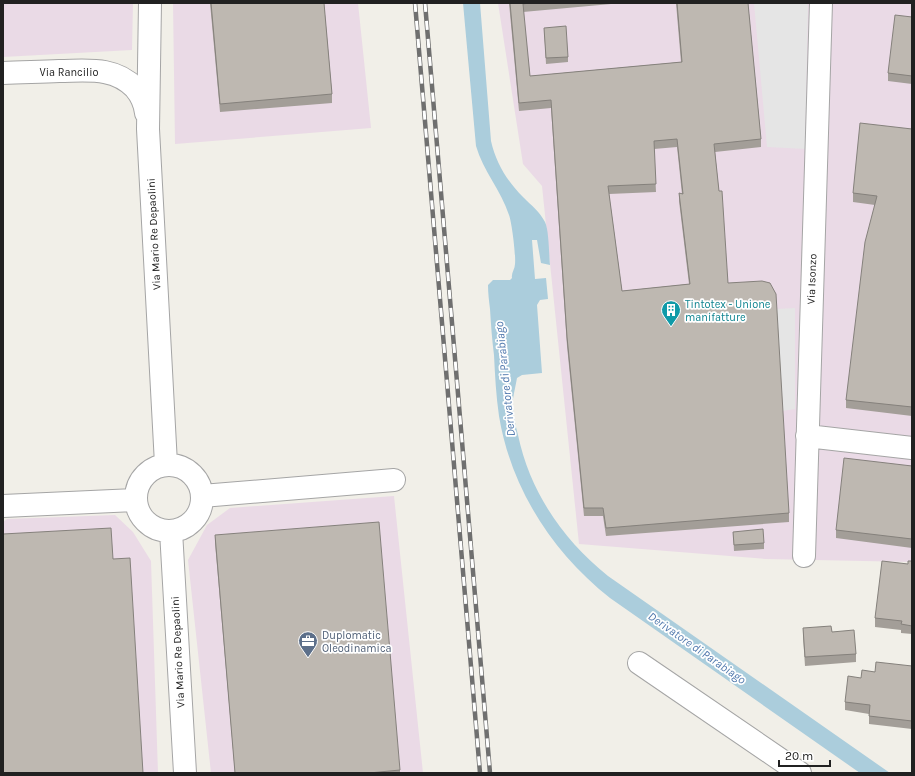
<svg xmlns="http://www.w3.org/2000/svg" width="915" height="776" font-family="Karla,sans-serif">
  <style>
    .industrial { fill: #eadae6 }
    .parking { fill: #e5e5e5 }
    .water { fill: #abcddc }
    .lines { fill: none; stroke-linecap: round; stroke-linejoin: round }
    .minor-casing { stroke: #a5a5a5; stroke-width: 24 }
    .minor { stroke: #fff; stroke-width: 22 }
    .rail-casing { stroke: #6f6f6f; stroke-width: 4.5 }
    .rail { stroke: #fff; stroke-width: 3; stroke-dasharray: 9; stroke-linecap: butt }
    .wall { fill: #a39e98; fill-rule: evenodd }
    .building { fill: #beb8b1; stroke: #85817c; fill-rule: evenodd }
    .labels { text-anchor: middle; dominant-baseline: central; stroke-width: 3.5; stroke-linejoin: round; paint-order: stroke }
    .street-label { font-size: 11px; fill: #212121; stroke: #fff }
    .culture-label { font-size: 11px; fill: #0d838f; stroke: #fff; text-anchor: start }
    .service-label { font-size: 11px; fill: #4e5e75; stroke: #fff; text-anchor: start }
    .water-label { font-size: 12px; font-style: italic; fill: #5078ad; stroke: #fff }
  </style>
  <rect width="100%" height="100%" fill="#f1efe8"/>
  <path class="industrial" d="M3 3H133L132 50 3 57Z
    M173 3H358L371 128 175 144Z
    M498 3H912V562L766 559 579 544 542 186 523 164Z
    M394 496 423 773H211L188 560 207 525 230 508Z
    M115 515 133 532 151 561 158 773H3V522L7 519Z"/>
  <path class="parking" d="M754 3H807L808 7 805 149 767 147Z
    M795 308V409L782 411 776 309Z"/>
  <path class="water" d="M463 3H480L491 141C496 163 507 181 523 197 531 205 540 212 545 222 549 230 549 255 550 265L541 263 537 240H532L535 279 546 278 548 299 540 300 537 305 542 373 522 375 517 378C516 384 514 392 513 399 512 411 515 423 518 435 530 492 563 540 608 576L890 773H860L610 598C553 553 511 489 499 416 496 396 495 375 494 355 492 340 491 325 490 309 489 301 488 293 488 285L493 280H510L512 278C511 273 515 269 515 264 516 256 512 223 509 215 501 190 483 171 476 146Z"/>
  <g class="lines">
    <g class="minor-casing">
      <path id="minor" d="M150 3 148 129 166 464
        M3 73C22 72 40 72 59 71 86 71 114 66 135 88 141 95 145 104 146 113
        M807 436 912 448
        M136 498a33 33 0 1 1 66 0a33 33 0 1 1-66 0Z
        M202 496 394 480
        M3 506 135 500
        M171 531 185 773
        M804 556 821 3
        M639 663 800 773"/>
    </g>
    <use href="#minor" class="minor"/>
    <g class="rail-casing">
      <path id="rail" d="M415 3 480 773
        M425 3 490 773"/>
    </g>
    <use href="#rail" class="rail"/>
  </g>
  <path class="wall" d="M210 3H324L332 94V103L220 112Z
    M509 3H622L523 12 530 76 681 62 676 3H748L761 139V147L715 152 728 283 789 513V522L606 536 603 516H584L567 346 551 108 519 111ZM677 147 682 194 679 193V201L689 284 622 291 609 194 656 192 654 149Z
    M912 17V84L888 81V73Z
    M544 28 568 57V62L546 64Z
    M912 129V416L846 408V400L875 205 853 202V193Z
    M912 466V548L836 538V530Z
    M733 532 764 543V549L734 551Z
    M215 535 400 770V773H235L215 543Z
    M912 561V634L901 633V630L875 627V618L908 564Z
    M803 628 832 632 856 654V662L805 666 803 636Z
    M912 666V729L869 724V714L845 710V702L861 678 875 672Z"/>
  <path class="building" d="M211 3H324L332 94 220 104Z
    M510 3H529L523 4 530 76 682 62 677 3H748L761 139 714 144 719 191H722L728 283 762 281 770 283 776 294 789 513 606 528 603 508H584L567 337 551 100 519 103ZM677 139 683 194 679 193 690 284 622 291 608 186 656 184 654 141Z
    M895 15 912 17V76L888 73Z
    M566 26 568 57 546 58 544 28Z
    M860 123 912 129V407L846 400 865 242 877 196 853 193Z
    M844 458 912 466V539L836 530Z
    M379 522 400 770 369 773H235L215 535Z
    M111 528 113 559 130 558 143 773H3V534Z
    M763 529 764 543 734 545 733 532Z
    M882 561 908 564V561H912V626L901 624 902 621 875 618Z
    M831 626 832 632 854 630 856 654 805 657 803 628Z
    M876 662 912 666V721L869 716 870 705 845 702 848 676 861 678 862 670 875 672Z"/>
  <defs>
    <g id="building-pin" transform="scale(1)"><path d="M0 17L-7.5 6A9.5 9.5 0 1 1 7.5 6Z" fill="#0f9aa8" stroke="#fff"/><path d="M-4-6H4V6H1V3H-1V6H-4ZM-2.5-4.3h1.7v1.8h-1.7ZM.8-4.3h1.7v1.8H.8ZM-2.5-1h1.7V.8h-1.7ZM.8-1h1.7V.8H.8Z" fill="#fff"/></g>
    <g id="office-pin" transform="scale(1)"><path d="M0 17L-7.5 6A9.5 9.5 0 1 1 7.5 6Z" fill="#5c6f8a" stroke="#fff"/><path d="M-6-3h4V-5.5h4V-3h4V5H-6ZM-1-4.5V-3h2v-1.5ZM-6 0V1H6V0Z" fill="#fff"/></g>
  </defs>
  <g fill-rule="evenodd">
    <use href="#building-pin" x="671" y="310"/>
    <use href="#office-pin" x="308" y="641"/>
  </g>
  <g class="labels">
    <g class="street-label">
      <text x="69" y="72">Via Rancilio</text>
      <text transform="translate(154 234) rotate(-93)">Via Mario Re Depaolini</text>
      <text transform="translate(812 279) rotate(-88)">Via Isonzo</text>
      <text transform="translate(178 652) rotate(-93)">Via Mario Re Depaolini</text>
    </g>
    <g class="culture-label">
      <text x="685" y="304">Tintotex - Unione<tspan x="685" dy="13">manifatture</tspan></text>
    </g>
    <g class="service-label">
      <text x="322" y="635">Duplomatic<tspan x="322" dy="13">Oleodinamica</tspan></text>
    </g>
    <g class="water-label">
      <text transform="translate(505 379) rotate(-96)">Derivatore di Parabiago</text>
      <text transform="translate(697 648) rotate(35)">Derivatore di Parabiago</text>
    </g>
  </g>
  <rect width="915" height="776" fill="none" stroke="#212121" stroke-width="8"/>
  <path d="M779 760v6h51v-6" fill="none" stroke="#212121" stroke-width="2"/>
  <text x="785" y="760" font-size="12" fill="#212121" stroke="#ffffff" stroke-width="3" paint-order="stroke">20 m</text>
</svg>
